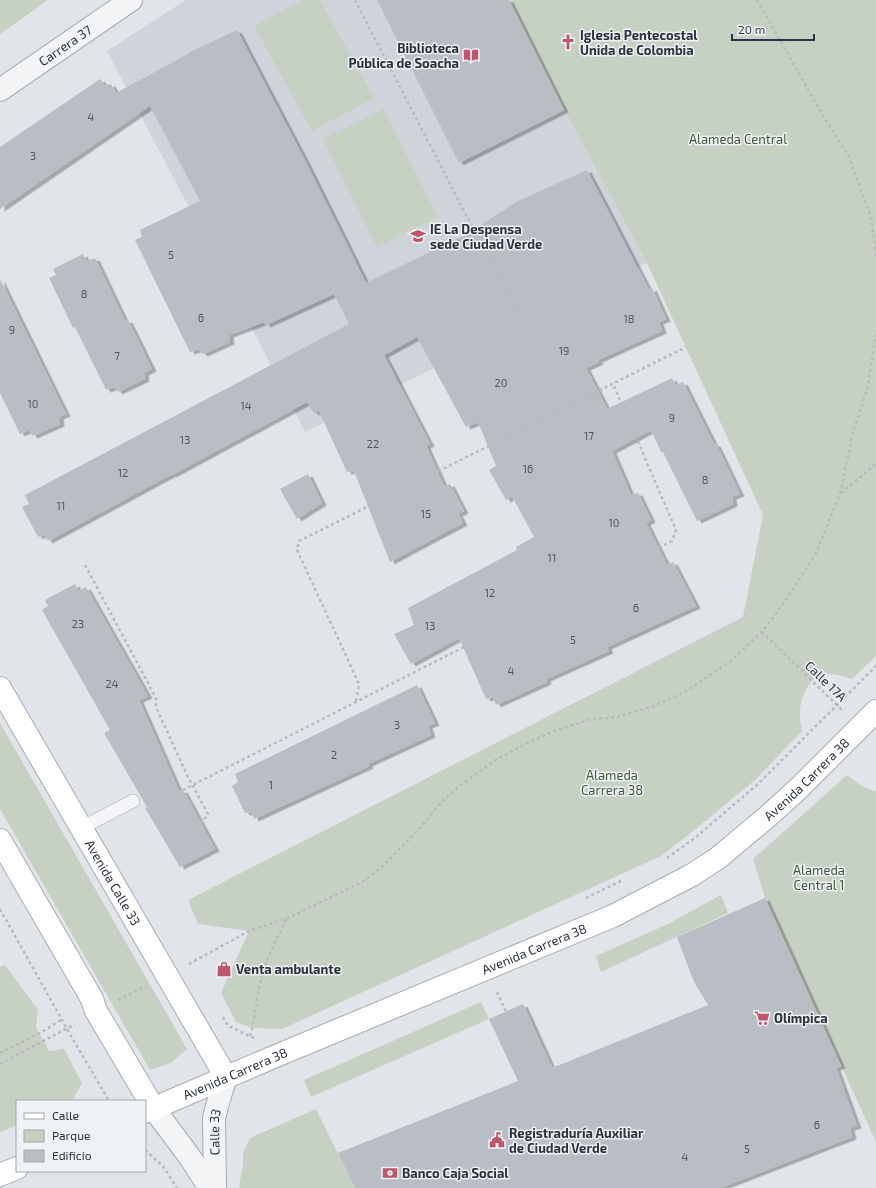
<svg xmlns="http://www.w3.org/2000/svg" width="876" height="1188" font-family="'Exo 2',sans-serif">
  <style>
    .built { fill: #cfd3da }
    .green { fill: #c7d1c3 }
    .building { fill: #b9bec4; filter: url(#shadow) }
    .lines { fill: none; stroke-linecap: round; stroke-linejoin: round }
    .lane-casing { stroke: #a7abb2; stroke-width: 14 }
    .street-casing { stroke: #a7abb2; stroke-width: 24 }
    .secondary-casing { stroke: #a7abb2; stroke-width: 24 }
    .path { stroke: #b7bbc0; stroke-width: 2.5; stroke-dasharray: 3 3; stroke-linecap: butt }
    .lane { stroke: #f3f5f7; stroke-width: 13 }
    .street { stroke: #f3f5f7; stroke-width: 22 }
    .secondary { stroke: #fff; stroke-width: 22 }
    .labels { text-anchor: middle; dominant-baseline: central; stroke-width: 3; stroke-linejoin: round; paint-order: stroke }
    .number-label { font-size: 11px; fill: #4e5660 }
    .poi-label { font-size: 13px; font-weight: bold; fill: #2b333e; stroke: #f0f3f6; text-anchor: start }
    .street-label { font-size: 13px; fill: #2b333e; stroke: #f0f3f6 }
    .park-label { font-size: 13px; fill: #41583a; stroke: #f0f3f6 }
  </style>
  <defs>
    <filter id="shadow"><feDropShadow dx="4.5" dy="2.5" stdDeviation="0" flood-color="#0004"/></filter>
  </defs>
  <rect width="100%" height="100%" fill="#e1e4e8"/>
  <path class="built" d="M186 0H377L459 162 564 110 647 263 305 432 239 303 107 51Z"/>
  <path class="green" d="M0 0H48L0 34Z
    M302 0H320L374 98 312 131 254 26Z
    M509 0H876V656L852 679C843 676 831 672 821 675 808 679 800 700 800 712 799 718 801 725 802 731L755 780 692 832 661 856 282 1029 252 1028 236 1022 221 993 249 931 198 924 188 900 743 617 763 515 647 263 564 110Z
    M384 109 438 217 377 247 323 139Z
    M0 723 187 1049 171 1063 150 1070 0 809Z
    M847 775C856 782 865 789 876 791V1142L765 898 753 859Z
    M721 895 728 913 601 972 596 956 668 924Z
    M5 965 38 1010 36 1027 49 1051 64 1049 82 1083 72 1101H17V1125L0 1132V967Z
    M481 1002 489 1019 311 1097 304 1080Z
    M316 1109 355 1188H240L239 1186 243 1165V1153L250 1138Z"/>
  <path class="building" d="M377 0H509L564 110 459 163Z
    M237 30 309 168 366 283 465 235 518 201 587 170 649 290 652 288 666 319 659 322 662 331 598 360 599 362 586 368 607 409 672 378 675 385 683 382 714 444H716L740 494 732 497 733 504 697 521 663 452H661L651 430 612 451 631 495 638 493 651 520 646 523 667 565 673 562 696 606 607 647 609 651 546 679 547 682 496 705 493 697 486 699 459 638 411 664 394 634 414 625 408 608 517 550 516 547 534 537 512 496 506 500 489 470 496 466 478 422 466 427 417 337 384 355 430 444 426 446 444 486 450 484 464 511 458 514 463 523 414 549 390 562 354 471 347 472 319 411 314 413 307 402 172 475V474L48 541 44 534 38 537 22 507 29 504 25 495 349 324 334 294 266 325 264 322 229 335 230 342 203 354 199 349 190 352 135 240 142 237 140 230 200 201 150 106 0 209V147L100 79 105 86 111 84 116 93 188 54V53Z
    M83 254 86 261 95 258 125 321 128 320 152 369 144 373 145 379 118 392 115 387 106 390 75 327 73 328 49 278 56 275 53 269Z
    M0 279 66 414 59 417 60 424 33 436 29 430 20 434 0 393Z
    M308 474 322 503 297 519 280 489Z
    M75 584 78 591 86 587 148 696 139 700 179 791 183 790 215 849 180 867 145 808 147 807 104 733 110 730 42 610 48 606 45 600Z
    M417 685 435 723 428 726 431 735 368 764 369 766 254 819 252 812 245 813 232 786 238 782 235 774Z
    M765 898 841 1066 836 1068 857 1126 850 1128 852 1137 720 1188H355L338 1153 518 1081 489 1019 523 1004 552 1068 708 1005 694 982 677 937Z"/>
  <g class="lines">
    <g class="lane-casing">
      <path id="lane" d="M81 828 133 801"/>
    </g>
    <g class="street-casing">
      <g id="street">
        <path id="s1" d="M0 90 131 0"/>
        <path d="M154 1109 189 1156 210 1188"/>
        <path id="s2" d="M215 1188 214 1118 219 1099 226 1077"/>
      </g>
    </g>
    <g class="secondary-casing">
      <g id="secondary">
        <path id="s3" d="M0 688 226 1077"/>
        <path d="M0 840 92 999 96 1011 154 1109"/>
        <path id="s4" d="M145 1112 283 1053 613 916 692 875 718 858 767 817 799 788 876 711"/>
        <path d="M0 1175 17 1168"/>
      </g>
    </g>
    <path class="path" d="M355 0 523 325
      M757 0 822 114 848 155 871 217 876 257
      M841 493 876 464
      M85 565 156 698V707L187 775 208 814 201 823
      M762 632 842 710
      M356 701 359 684 297 550 299 541 686 347
      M183 790 672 541 676 530 613 384
      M667 858 696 837 758 784 876 666
      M586 898 623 880
      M0 909 67 1029 109 1101
      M189 964 249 931 288 918 362 882 382 867 419 829 443 800 469 779 494 761 525 744 554 731 588 720 617 717 654 706 685 692 732 660 762 632 788 597 816 553 840 494 853 432 867 390 876 334
      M497 992 506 1012
      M118 1000 146 986
      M223 1017 228 1026 254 1038
      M250 1036C255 1020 256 1003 259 987 264 962 276 940 287 918
      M0 1053 40 1033 61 1020
      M0 1064 75 1024
      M145 1150 163 1166 177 1188"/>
    <use href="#lane" class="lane"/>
    <use href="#street" class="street"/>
    <use href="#secondary" class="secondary"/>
  </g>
  <defs>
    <g id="church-bare" transform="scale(1.2)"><path d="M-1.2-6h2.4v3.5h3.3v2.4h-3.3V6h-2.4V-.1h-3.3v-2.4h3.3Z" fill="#bf546a" stroke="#f0f3f6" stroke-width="2.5" paint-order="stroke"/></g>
    <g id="library-bare" transform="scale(1.2)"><path d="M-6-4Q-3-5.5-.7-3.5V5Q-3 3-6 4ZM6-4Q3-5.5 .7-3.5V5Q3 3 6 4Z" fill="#bf546a" stroke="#f0f3f6" stroke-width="2.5" paint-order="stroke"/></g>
    <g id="school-bare" transform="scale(1.2)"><path d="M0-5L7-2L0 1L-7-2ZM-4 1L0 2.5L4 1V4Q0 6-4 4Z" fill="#bf546a" stroke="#f0f3f6" stroke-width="2.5" paint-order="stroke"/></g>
    <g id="shop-bare" transform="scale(1.2)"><path d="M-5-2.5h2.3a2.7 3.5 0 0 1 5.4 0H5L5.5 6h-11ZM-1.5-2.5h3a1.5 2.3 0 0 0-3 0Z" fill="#bf546a" stroke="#f0f3f6" stroke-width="2.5" paint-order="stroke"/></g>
    <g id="supermarket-bare" transform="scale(1.2)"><path d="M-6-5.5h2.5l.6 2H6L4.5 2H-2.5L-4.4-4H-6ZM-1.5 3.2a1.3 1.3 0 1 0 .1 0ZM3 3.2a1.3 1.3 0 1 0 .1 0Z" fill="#bf546a" stroke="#f0f3f6" stroke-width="2.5" paint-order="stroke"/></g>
    <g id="civic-bare" transform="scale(1.2)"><path d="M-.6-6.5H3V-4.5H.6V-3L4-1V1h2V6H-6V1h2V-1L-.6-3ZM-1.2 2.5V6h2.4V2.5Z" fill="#bf546a" stroke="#f0f3f6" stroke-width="2.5" paint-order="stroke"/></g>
    <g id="bank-bare" transform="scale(1.2)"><path d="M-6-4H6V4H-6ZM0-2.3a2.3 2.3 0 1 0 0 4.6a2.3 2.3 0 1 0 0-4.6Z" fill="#bf546a" stroke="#f0f3f6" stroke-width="2.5" paint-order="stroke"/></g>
  </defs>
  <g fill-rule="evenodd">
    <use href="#church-bare" x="568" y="42"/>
    <use href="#library-bare" x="471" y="55"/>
    <use href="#school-bare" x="418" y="236"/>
    <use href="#shop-bare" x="224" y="969"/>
    <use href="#supermarket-bare" x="762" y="1018"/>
    <use href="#civic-bare" x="497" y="1140"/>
    <use href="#bank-bare" x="390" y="1173"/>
  </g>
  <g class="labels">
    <g class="number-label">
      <text x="91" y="116">4</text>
      <text x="33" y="155">3</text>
      <text x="171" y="254">5</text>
      <text x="84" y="293">8</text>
      <text x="201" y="317">6</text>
      <text x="629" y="318">18</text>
      <text x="12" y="329">9</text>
      <text x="564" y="350">19</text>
      <text x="117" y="355">7</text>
      <text x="501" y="382">20</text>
      <text x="33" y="403">10</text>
      <text x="246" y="405">14</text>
      <text x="672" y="417">9</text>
      <text x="589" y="435">17</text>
      <text x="185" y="439">13</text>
      <text x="373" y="443">22</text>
      <text x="528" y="468">16</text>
      <text x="123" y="472">12</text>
      <text x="705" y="479">8</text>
      <text x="61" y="505">11</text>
      <text x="426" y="513">15</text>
      <text x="614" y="522">10</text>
      <text x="552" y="557">11</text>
      <text x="490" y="592">12</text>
      <text x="636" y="607">6</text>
      <text x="78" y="623">23</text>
      <text x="430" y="625">13</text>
      <text x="573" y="639">5</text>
      <text x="511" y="670">4</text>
      <text x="112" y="683">24</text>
      <text x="397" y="724">3</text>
      <text x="334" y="754">2</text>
      <text x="271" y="784">1</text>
      <text x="817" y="1124">6</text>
      <text x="747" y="1148">5</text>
      <text x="685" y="1156">4</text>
    </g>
    <g class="poi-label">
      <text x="580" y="35">Iglesia Pentecostal<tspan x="580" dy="15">Unida de Colombia</tspan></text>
      <text x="459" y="48" text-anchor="end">Biblioteca<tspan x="459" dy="15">Pública de Soacha</tspan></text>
      <text x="430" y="229">IE La Despensa<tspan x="430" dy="15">sede Ciudad Verde</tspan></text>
      <text x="236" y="969">Venta ambulante</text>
      <text x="774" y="1018">Olímpica</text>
      <text x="509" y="1133">Registraduría Auxiliar<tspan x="509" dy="15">de Ciudad Verde</tspan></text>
      <text x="402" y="1173">Banco Caja Social</text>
    </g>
    <g class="street-label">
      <text stroke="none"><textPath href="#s1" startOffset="79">Carrera 37</textPath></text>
      <text transform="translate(826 681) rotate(44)">Calle 17A</text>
      <text stroke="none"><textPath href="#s4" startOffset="746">Avenida Carrera 38</textPath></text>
      <text stroke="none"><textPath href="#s3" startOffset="225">Avenida Calle 33</textPath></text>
      <text stroke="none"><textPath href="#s4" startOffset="422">Avenida Carrera 38</textPath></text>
      <text stroke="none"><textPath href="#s4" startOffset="98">Avenida Carrera 38</textPath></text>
      <text stroke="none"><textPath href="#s2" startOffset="56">Calle 33</textPath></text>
    </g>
    <g class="park-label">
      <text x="738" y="139">Alameda Central</text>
      <text x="612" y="775">Alameda<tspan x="612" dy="15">Carrera 38</tspan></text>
      <text x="819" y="870">Alameda<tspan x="819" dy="15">Central 1</tspan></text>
    </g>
  </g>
  <rect x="16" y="1100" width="130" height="72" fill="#f0f3f6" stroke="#a1a6ac"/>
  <rect x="24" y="1113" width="20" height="6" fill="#ffffff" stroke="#a1a6ac"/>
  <text x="52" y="1120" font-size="12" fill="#2b333e">Calle</text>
  <rect x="24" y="1130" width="20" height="12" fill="#c7d1c3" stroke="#a1a6ac"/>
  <text x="52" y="1140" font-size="12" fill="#2b333e">Parque</text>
  <rect x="24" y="1150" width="20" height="12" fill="#b9bec4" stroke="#a1a6ac"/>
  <text x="52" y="1160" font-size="12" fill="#2b333e">Edificio</text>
  <path d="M732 34v6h82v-6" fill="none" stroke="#2b333e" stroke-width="2"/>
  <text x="738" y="34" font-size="12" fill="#2b333e" stroke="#f0f3f6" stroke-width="3" paint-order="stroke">20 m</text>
</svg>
